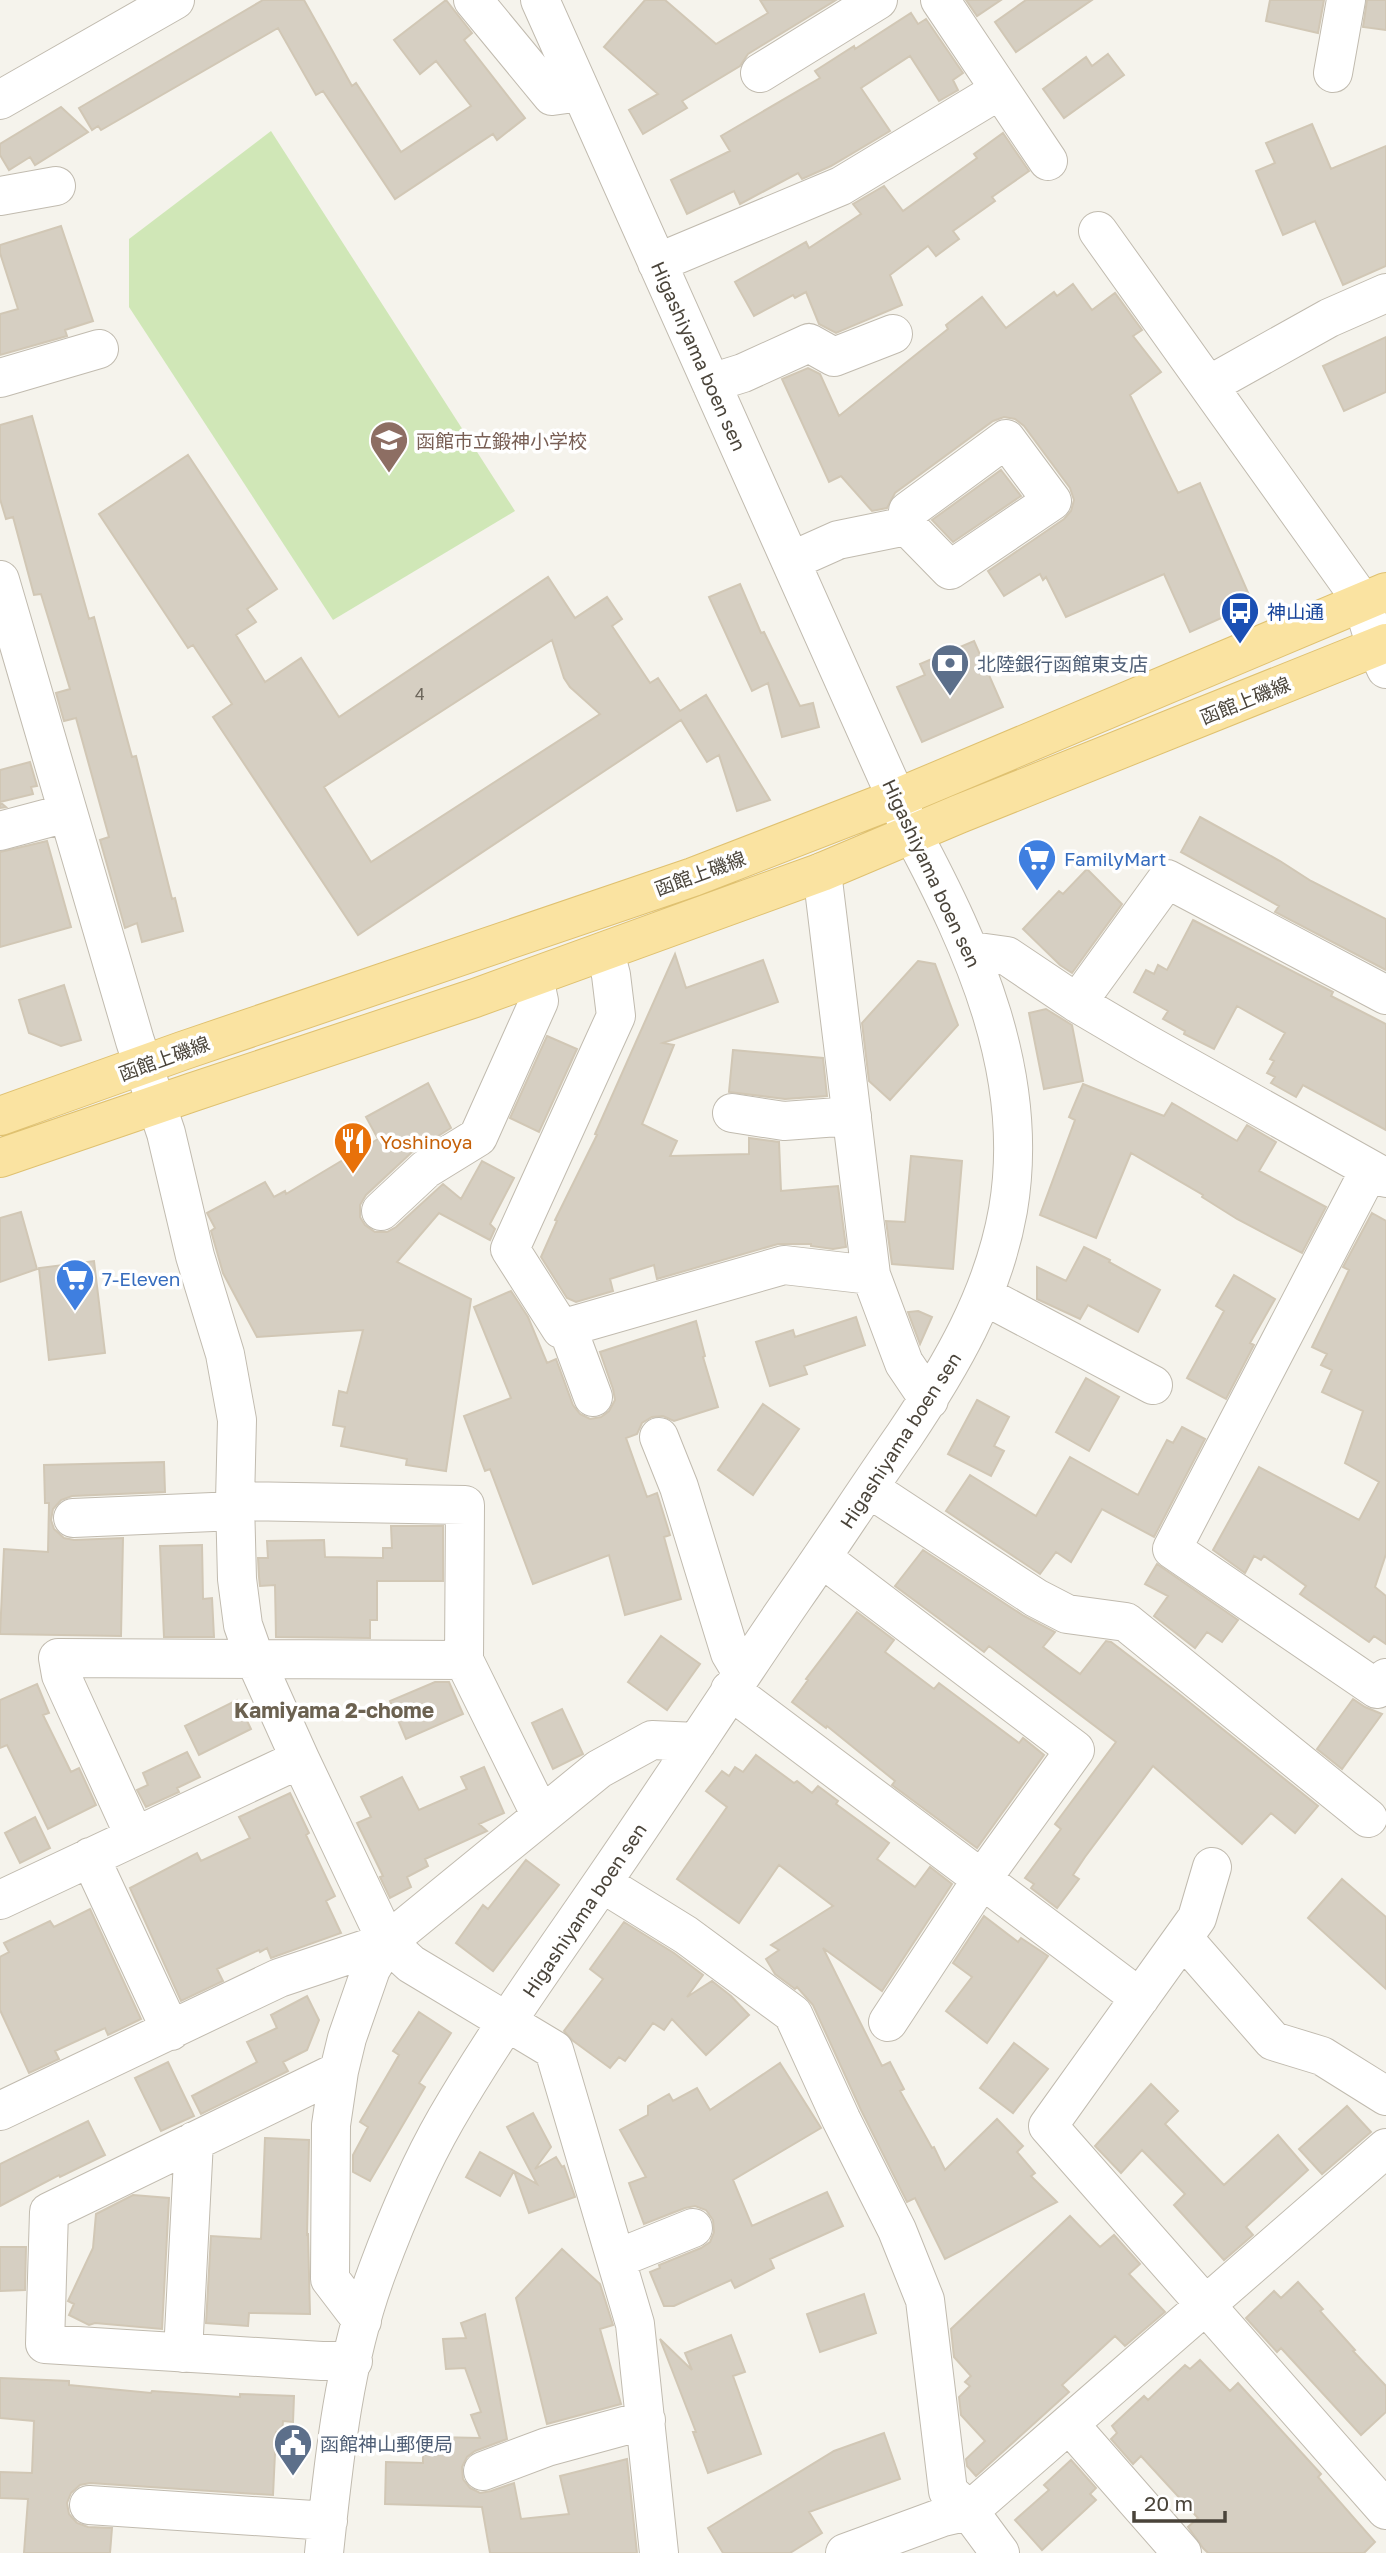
<svg xmlns="http://www.w3.org/2000/svg" width="1386" height="2553" font-family="'Golos Text','Noto Sans JP',sans-serif">
  <style>
    .green { fill: #d0e7b7 }
    .building { fill: #d6cfc2; stroke: #d1c7b5; stroke-width: 2; fill-rule: evenodd }
    .lines { fill: none; stroke-linecap: round; stroke-linejoin: round }
    .minor-casing { stroke: #c1bbaf; stroke-width: 40 }
    .major-casing { stroke: #dfc170; stroke-width: 40 }
    .minor { stroke: #fff; stroke-width: 38 }
    .major { stroke: #fae3a1; stroke-width: 38 }
    .labels { text-anchor: middle; dominant-baseline: central; stroke-width: 7; stroke-linejoin: round; paint-order: stroke }
    .number-label { font-size: 16px; fill: #6d675c }
    .street-label { font-size: 19px; fill: #4a443a; stroke: #fff }
    .education-label { font-size: 19px; fill: #785e54; stroke: #fff; text-anchor: start }
    .transit-label { font-size: 19px; fill: #164399; stroke: #fff; text-anchor: start }
    .service-label { font-size: 19px; fill: #4e5e75; stroke: #fff; text-anchor: start }
    .shop-label { font-size: 19px; fill: #366cbe; stroke: #fff; text-anchor: start }
    .food-label { font-size: 19px; fill: #c56008; stroke: #fff; text-anchor: start }
    .neighbourhood-label { font-size: 21px; font-weight: bold; fill: #6c6251; stroke: #fff }
  </style>
  <rect width="100%" height="100%" fill="#f5f3ec"/>
  <path class="green" d="M271 131 515 511 333 620 129 307V239Z"/>
  <path class="building" d="M263 0H304L352 86 356 83 401 152 471 106 436 61 420 74 394 40 446 0 472 33 464 40 525 118 497 140 493 134 395 199 323 91 316 95 278 28 101 130 98 126 92 130 79 108Z
    M645 0H665L716 44 768 13 760 0H836L748 54 740 66 682 101 687 108 643 134 629 110 658 94 604 47Z
    M966 0H1001L977 16Z
    M1026 0H1092L1016 52 995 22Z
    M1270 0H1324L1318 33 1266 21Z
    M1367 0H1386V30L1363 27Z
    M911 13 918 24 926 19 963 73 953 80 958 90 939 101 910 56 861 88 890 131 831 166 802 179 798 173 740 204 734 191 687 214 671 180 730 151 721 136 820 78 815 71 854 46 855 49Z
    M1108 54 1124 75 1064 118 1043 89 1086 57 1092 66Z
    M61 107 88 132 35 165 30 157 9 170 0 155V144Z
    M1312 124 1331 169 1386 146V266L1343 285 1315 221 1283 235 1256 171 1275 163 1266 143Z
    M1003 133 1029 171 992 197 995 201 953 231 959 239 936 256 928 246 890 275 902 305 836 333 819 324 806 292 795 298 793 295 754 316 735 282 806 242 809 248 861 214 853 204 884 186 903 211 977 158 974 154Z
    M61 226 93 321 65 330 67 336 0 355V314L18 309 0 253V245Z
    M1073 284 1092 310 1115 293 1142 330 1133 336 1161 372 1130 395 1178 493 1200 483 1253 604 1190 632 1164 574 1066 617 1046 577 1043 580 1040 574 1004 596 988 571 1064 519 1071 511 1074 500 1070 488 1024 426 1015 419 1004 417 993 421 895 493 887 508 872 511 841 476 829 482 782 379 808 368 820 374 839 416 948 329 946 325 982 297 1006 328 1054 292 1057 296Z
    M1386 337V392L1344 411 1323 366Z
    M32 416 89 619 94 617 132 757 136 756 172 899 175 898 183 931 142 942 137 923 125 928 100 840 109 837 76 718 64 721 56 693 70 689 41 594 34 595 13 517 6 519 0 499V425Z
    M188 455 277 589 247 609 256 622 236 635 265 682 301 658 339 717 548 577 575 618 607 597 622 619 612 626 650 683 658 678 680 711 706 695 770 800 737 811 719 755 707 762 681 720 358 935 213 717 232 704 193 645 188 648 99 514ZM552 640 564 678 570 687 600 714 371 862 324 787Z
    M1001 470 1021 496 953 542 932 520Z
    M740 584 761 633 764 632 800 706 813 703 819 727 782 737 768 683 752 691 709 597Z
    M974 641 1003 707 922 742 897 687 925 675 920 664Z
    M30 762 37 786 31 787 33 794 0 802 6 807 0 808V770Z
    M1200 817 1280 861 1311 881 1386 919V970L1275 912 1279 906 1181 852Z
    M47 841 71 927 0 947V852Z
    M1087 869 1122 904 1072 973 1060 965 1023 929 1059 891 1063 894Z
    M1193 920 1333 992 1331 996 1386 1024V1130L1303 1085 1296 1097 1271 1083 1275 1077 1267 1073 1274 1061 1270 1059 1285 1033 1237 1006 1214 1049 1184 1034 1185 1031 1163 1019 1168 1011 1134 992 1146 970 1154 974 1158 965 1167 970Z
    M675 954 686 988 763 960 778 1002 663 1043 674 1045 642 1124 677 1141 670 1156 749 1154V1138L779 1142 781 1191 838 1186 846 1247 833 1249 811 1246V1244H778L657 1279 654 1265 610 1279 613 1291 576 1302 567 1298 541 1257 557 1221 555 1220 597 1135 595 1134Z
    M918 961 935 964 958 1025 890 1100 869 1081 862 1023Z
    M64 985 81 1040 61 1046 29 1033 19 1000Z
    M1046 1009 1072 1025 1083 1081 1044 1089 1029 1013Z
    M547 1036 577 1049 539 1132 510 1118Z
    M733 1050 823 1058 827 1096 785 1099 729 1092Z
    M428 1083 451 1128 411 1153 366 1195 360 1205V1217L365 1225 375 1232H387L396 1227 443 1184 461 1199 482 1161 514 1178 490 1224 495 1229 490 1240 439 1213 397 1262 471 1299 446 1471 406 1465 407 1459 341 1446 345 1427 333 1425 339 1391 347 1393 363 1330 257 1337 223 1273 211 1231 215 1228 207 1213 265 1182 274 1197 285 1191 286 1194 378 1139 366 1117Z
    M1083 1084 1164 1116 1172 1103 1237 1141 1247 1125 1276 1142 1259 1171 1326 1207 1302 1253 1237 1219 1202 1197 1203 1195 1131 1153 1096 1238 1040 1215 1075 1120 1069 1117Z
    M911 1156 962 1161 953 1269 892 1264 886 1221 905 1222Z
    M21 1212 37 1269 0 1282V1218Z
    M1372 1213 1386 1221V1554L1375 1587 1386 1596V1644L1374 1636 1369 1642 1300 1594 1306 1586 1264 1556 1261 1560 1254 1556 1245 1573 1213 1550 1259 1467 1359 1520 1379 1482 1345 1463 1363 1411 1322 1392 1332 1370 1321 1365 1327 1354 1312 1347 1349 1270 1343 1267Z
    M1084 1247 1110 1260 1109 1262 1160 1290 1138 1332 1088 1305 1080 1319 1037 1299V1267L1066 1281Z
    M94 1261 105 1353 49 1360 39 1268Z
    M1234 1275 1275 1299 1250 1343 1254 1345 1226 1399 1187 1378 1224 1311 1216 1306Z
    M511 1291 528 1317 547 1363 556 1359 573 1405 580 1414 590 1419 601 1417 609 1411 615 1400 613 1389 600 1352 696 1321 705 1356 703 1357 718 1407 674 1421 663 1416 652 1417 642 1423 637 1434 626 1438 647 1497 657 1493 670 1535 664 1537 681 1599 625 1615 609 1555 533 1584 490 1469 485 1471 464 1416 511 1398 474 1307Z
    M918 1311 932 1317 920 1344 908 1312Z
    M856 1317 865 1345 804 1366 807 1374 770 1386 756 1342 793 1330 795 1337Z
    M1086 1378 1119 1397 1089 1451 1056 1432Z
    M977 1400 1009 1417 994 1446 1004 1451 991 1476 948 1454Z
    M763 1404 799 1429 753 1495 718 1470Z
    M1182 1427 1205 1439 1154 1537 1102 1509 1071 1562 1056 1552 1040 1574 946 1511 970 1475 1036 1516 1070 1457 1138 1495 1167 1440 1173 1443Z
    M164 1462 165 1492 72 1496 61 1500 53 1509 51 1520 54 1529 64 1538 74 1540 123 1538 121 1636 0 1634 4 1549 48 1552 49 1503H45L44 1465Z
    M391 1526H443V1581H377V1620H370V1638L276 1637 275 1585 260 1586 259 1577 258 1558H268L267 1541 324 1540 325 1557 383 1558V1548H392Z
    M202 1545 203 1599 212 1598 214 1637H164L160 1546Z
    M923 1550 1024 1616 1055 1632 1043 1647 1080 1674 1106 1641 1111 1642 1178 1693 1318 1806 1295 1833 1271 1813 1242 1844 1153 1766 1085 1857 1073 1875 1079 1879 1057 1908 1031 1888 1034 1884 1025 1878 1061 1829 1055 1824 1116 1742 989 1646 984 1652 895 1586Z
    M1157 1564 1238 1620 1222 1642 1207 1632 1195 1648 1154 1616 1168 1596 1145 1584Z
    M857 1612 894 1640 885 1652 934 1689 939 1683 1019 1743 1023 1738 1044 1755 977 1848 892 1785 895 1781 827 1726 826 1728 792 1702 808 1680 806 1679Z
    M661 1636 700 1664 667 1710 628 1682Z
    M435 1682H449L463 1714 406 1739 390 1701Z
    M37 1684 49 1713 43 1715 71 1772 79 1768 96 1805 48 1829 7 1745 0 1748V1700Z
    M1353 1699 1365 1707 1382 1714 1342 1769 1317 1749Z
    M237 1700 251 1729 199 1755 185 1726Z
    M562 1709 583 1754 553 1769 532 1723Z
    M187 1752 200 1777 177 1788 179 1792 146 1807 137 1790 148 1785 143 1773Z
    M756 1755 794 1783 797 1781 812 1793 818 1786 838 1801 836 1804 889 1843 877 1859 915 1887 930 1867 952 1884 882 1991 823 1948 882 2066 890 2062 904 2089 900 2091 932 2148 934 2147 945 2170 997 2119 1023 2146 1017 2152 1035 2173 1031 2176 1057 2202 945 2259 915 2198 907 2202 861 2110 813 2005 797 1987 795 1989 775 1974 766 1959 779 1950 771 1945 833 1906 779 1865 739 1923 677 1879 727 1807 706 1791 722 1771 729 1776 735 1767 743 1772Z
    M484 1767 504 1813 479 1824 487 1831 425 1859 428 1866 407 1877 411 1887 390 1898 380 1877 383 1876 357 1823 371 1817 361 1797 402 1777 419 1810 467 1789 461 1777Z
    M290 1793 309 1833 306 1835 335 1896 326 1901 341 1933 271 1958 267 1948 260 1952 259 1950 217 1969 223 1981 181 2001 130 1888 197 1853 201 1861 250 1838 239 1817Z
    M35 1817 50 1848 20 1863 5 1833Z
    M526 1860 559 1885 493 1971 456 1943 483 1905 488 1909Z
    M1342 1879 1386 1917V1989L1308 1918Z
    M90 1909 141 2019 108 2035 105 2028 55 2051 59 2059 29 2073 0 2010V1957L9 1952 4 1943 50 1921 54 1927Z
    M984 1916 1018 1942 1021 1938 1048 1956 987 2043 946 2011 972 1977 953 1963Z
    M624 1922 674 1953 703 1975 687 1997 712 1981 731 1996 749 2015 706 2055 672 2019 664 2030 653 2023 625 2061 619 2057 610 2068 572 2040 564 2031 603 1979 590 1969Z
    M307 1996 319 2020 307 2050 283 2062 288 2071 201 2114 192 2096 257 2062 247 2042 277 2028 271 2015Z
    M419 2012 451 2033 419 2083 425 2087 370 2181 353 2172V2155L368 2127 360 2122 399 2055 393 2051Z
    M1014 2043 1048 2069 1013 2113 980 2088Z
    M168 2062 194 2116 161 2131 135 2078Z
    M780 2063 821 2128 733 2180 752 2226 827 2192 843 2226 770 2259 774 2268 735 2288 731 2280 674 2306H664L650 2272 660 2268 659 2265 701 2248 710 2242 714 2232 713 2220 706 2210 695 2206 685 2208 644 2224 629 2183 646 2177 620 2130 648 2115V2106L669 2094 673 2101 697 2088 710 2110Z
    M1151 2084 1178 2111 1165 2124 1224 2185 1278 2135 1308 2170 1246 2227 1253 2235 1224 2260 1174 2205 1185 2194 1142 2150 1121 2173 1095 2146Z
    M1347 2106 1371 2132 1322 2174 1299 2149Z
    M533 2113 551 2147 535 2169 556 2157 562 2167 564 2166 575 2197 529 2213 514 2171 537 2184 507 2127Z
    M88 2121 105 2155 60 2177 59 2175 0 2206V2164Z
    M265 2138 309 2140 307 2236 308 2233 310 2314 249 2313 248 2326 206 2323 211 2236 261 2239Z
    M480 2152 514 2171 500 2196 466 2177Z
    M133 2195 169 2198 162 2329 95 2323 89 2325 69 2315 74 2304 68 2301 93 2248 96 2214Z
    M1070 2216 1100 2247 1114 2235 1140 2264 1129 2274 1165 2312 1125 2346 1115 2336 1062 2385 1069 2392 976 2476 967 2466 966 2459 985 2441 961 2415 959 2397 970 2386 965 2382 971 2376 954 2357 951 2329Z
    M0 2247H26L25 2290 0 2291Z
    M562 2249 600 2284 613 2325 600 2329 621 2404 547 2424 516 2298Z
    M1298 2282 1323 2309 1320 2311 1355 2350 1353 2351 1386 2386V2412L1361 2435 1281 2348 1277 2352 1246 2318 1274 2291 1281 2298Z
    M864 2294 876 2333 820 2352 807 2314Z
    M485 2314 507 2439 475 2451 467 2457 462 2467 463 2479 470 2488 480 2493 491 2491 514 2483 521 2519 569 2514 560 2476 627 2459 637 2553H490L482 2507 385 2504 386 2462 423 2463V2455H435V2437L480 2438 471 2415 481 2412 465 2368 446 2369 443 2339 466 2338 461 2323Z
    M731 2335 745 2372 733 2376 761 2454 708 2473 693 2432H696L660 2339 692 2370 685 2353Z
    M1200 2360 1230 2391 1238 2383 1321 2474 1318 2477 1375 2542 1364 2553H1208L1203 2548 1188 2527 1198 2518 1141 2456 1133 2464 1111 2439 1117 2433 1112 2426 1144 2396 1148 2400 1185 2365 1190 2369Z
    M0 2378 69 2381V2385L151 2393 152 2391 240 2397V2394L294 2396 293 2422 283 2421 282 2433 276 2432 273 2495 90 2483 80 2485 71 2493 67 2503 69 2514 77 2523 88 2527 112 2528 110 2553H24L28 2499 0 2498V2472L32 2473 34 2421 0 2418Z
    M884 2433 900 2479 809 2512 822 2533 790 2553H723L708 2528 834 2451Z
    M1071 2460 1096 2488 1090 2494 1096 2500 1042 2550 1015 2520 1049 2490 1044 2485Z"/>
  <g class="lines">
    <g class="minor-casing">
      <path id="minor" d="M473 0 552 96 581 92
        M940 0 1048 161
        M760 73 878 0
        M1333 73 1346 0
        M0 100 175 0
        M0 196 56 186
        M1098 231 1362 601 1376 647 1386 669
        M657 263 841 186 1000 90
        M0 378 99 349
        M711 383 743 373 809 343 834 357 893 334
        M1209 385 1329 318 1386 293
        M791 561 838 540 907 526 908 511 1006 439 1052 501 950 570 907 526
        M0 580 135 1041 166 1133 195 1256 225 1354 237 1420 235 1501 237 1579 243 1625 255 1659 300 1759 387 1942 371 1969 347 2038 339 2071 331 2125 330 2279 362 2321
        M0 831 67 813
        M822 872 871 1275 904 1363 929 1400
        M971 951 1007 956 1077 1003 1145 1043 1386 1178
        M605 952 611 975 616 1016 510 1249 561 1329 784 1265 871 1275
        M1077 1003 1167 879 1386 995
        M732 1113 784 1121 852 1116
        M1370 1169 1172 1549 1377 1689 1386 1678
        M381 1211 426 1169 478 1137 539 1001 534 978
        M983 1295 1153 1385
        M567 1327 593 1397
        M659 1437 679 1487 730 1653 742 1673
        M870 1489 1036 1598 1067 1614 1126 1622 1368 1818
        M235 1501 465 1505 464 1660 541 1816
        M73 1518 236 1511
        M822 1558 1075 1750 982 1879 888 2022
        M730 1690 1140 1998
        M134 1835 61 1675 58 1658 464 1660
        M90 1857 171 2031
        M1212 1867 1197 1918 1048 2126 1386 2510
        M602 1883 686 1935 793 2014 841 2119 897 2230 925 2300 948 2491 969 2511 1000 2553
        M0 1900 300 1759
        M1183 1938 1273 2041 1322 2056 1386 2096
        M387 1942 411 1964 554 2050 635 2324 659 2553
        M339 2071 49 2212 45 2344 322 2361H353
        M0 2111 279 1978 387 1942 599 1769 652 1740 697 1742
        M616 2259 693 2228
        M183 2353 194 2141
        M1069 2424 1182 2553
        M483 2471 547 2447 646 2420
        M89 2505 328 2521
        M324 2553C334 2457 344 2359 378 2269 397 2218 419 2166 446 2119 494 2036 552 1956 606 1877 670 1784 731 1689 795 1596 832 1543 867 1489 904 1436 951 1366 993 1295 1008 1210 1031 1075 974 949 912 833L540 0
        M845 2553 943 2517 969 2511 1386 2148"/>
    </g>
    <g class="major-casing">
      <path id="major" d="M0 1116 182 1051 693 877 897 798 1386 592
        M0 1158 193 1092 475 998 822 872 959 814 1386 643"/>
    </g>
    <use href="#minor" class="minor"/>
    <use href="#major" class="major"/>
  </g>
  <defs>
    <g id="school-pin" transform="scale(2.0125)"><path d="M0 17L-7.5 6A9.5 9.5 0 1 1 7.5 6Z" fill="#8d6e63" stroke="#fff"/><path d="M0-5L7-2L0 1L-7-2ZM-4 1L0 2.5L4 1V4Q0 6-4 4Z" fill="#fff"/></g>
    <g id="bus-pin" transform="scale(2.0125)"><path d="M0 17L-7.5 6A9.5 9.5 0 1 1 7.5 6Z" fill="#1a4fb4" stroke="#fff"/><path d="M-5-6H5V4H4V6H2V4H-2V6H-4V4H-5ZM-3.5-4V0h7V-4ZM-3.5 1.2v1.5H-2V1.2ZM2 1.2v1.5H3.5V1.2Z" fill="#fff"/></g>
    <g id="bank-pin" transform="scale(2.0125)"><path d="M0 17L-7.5 6A9.5 9.5 0 1 1 7.5 6Z" fill="#5c6f8a" stroke="#fff"/><path d="M-6-4H6V4H-6ZM0-2.3a2.3 2.3 0 1 0 0 4.6a2.3 2.3 0 1 0 0-4.6Z" fill="#fff"/></g>
    <g id="supermarket-pin" transform="scale(2.0125)"><path d="M0 17L-7.5 6A9.5 9.5 0 1 1 7.5 6Z" fill="#3f7fe0" stroke="#fff"/><path d="M-6-5.5h2.5l.6 2H6L4.5 2H-2.5L-4.4-4H-6ZM-1.5 3.2a1.3 1.3 0 1 0 .1 0ZM3 3.2a1.3 1.3 0 1 0 .1 0Z" fill="#fff"/></g>
    <g id="restaurant-pin" transform="scale(2.0125)"><path d="M0 17L-7.5 6A9.5 9.5 0 1 1 7.5 6Z" fill="#e8710a" stroke="#fff"/><path d="M-5-6h1v4h1v-4h1v4h1v-4h1v5L-1.5 .5V6h-2V.5L-5-1ZM5-6V6H3V1.5H1.5Q1.5-4 5-6Z" fill="#fff"/></g>
    <g id="civic-pin" transform="scale(2.0125)"><path d="M0 17L-7.5 6A9.5 9.5 0 1 1 7.5 6Z" fill="#5c6f8a" stroke="#fff"/><path d="M-.6-6.5H3V-4.5H.6V-3L4-1V1h2V6H-6V1h2V-1L-.6-3ZM-1.2 2.5V6h2.4V2.5Z" fill="#fff"/></g>
  </defs>
  <g fill-rule="evenodd">
    <use href="#school-pin" x="389" y="440"/>
    <use href="#bus-pin" x="1240" y="611"/>
    <use href="#bank-pin" x="950" y="663"/>
    <use href="#supermarket-pin" x="1037" y="858"/>
    <use href="#restaurant-pin" x="353" y="1141"/>
    <use href="#supermarket-pin" x="75" y="1278"/>
    <use href="#civic-pin" x="293" y="2443"/>
  </g>
  <g class="labels">
    <g class="number-label">
      <text x="420" y="694">4</text>
    </g>
    <g class="street-label">
      <text transform="translate(699 356) rotate(66)">Higashiyama boen sen</text>
      <text transform="translate(1245 700) rotate(-22)">函館上磯線</text>
      <text transform="translate(700 873) rotate(-20)">函館上磯線</text>
      <text transform="translate(932 873) rotate(65)">Higashiyama boen sen</text>
      <text transform="translate(164 1058) rotate(-20)">函館上磯線</text>
      <text transform="translate(900 1440) rotate(-57)">Higashiyama boen sen</text>
      <text transform="translate(584 1910) rotate(-56)">Higashiyama boen sen</text>
    </g>
    <g class="education-label">
      <text x="416" y="440">函館市立鍛神小学校</text>
    </g>
    <g class="transit-label">
      <text x="1267" y="611">神山通</text>
    </g>
    <g class="service-label">
      <text x="977" y="663">北陸銀行函館東支店</text>
      <text x="320" y="2443">函館神山郵便局</text>
    </g>
    <g class="shop-label">
      <text x="1064" y="858">FamilyMart</text>
      <text x="102" y="1278">7-Eleven</text>
    </g>
    <g class="food-label">
      <text x="380" y="1141">Yoshinoya</text>
    </g>
    <g class="neighbourhood-label">
      <text x="334" y="1710">Kamiyama 2-chome</text>
    </g>
  </g>
  <path d="M1134 2511v10h91v-10" fill="none" stroke="#4a443a" stroke-width="3.5"/>
  <text x="1144" y="2511" font-size="21" fill="#4a443a" stroke="#ffffff" stroke-width="5" paint-order="stroke">20 m</text>
</svg>
